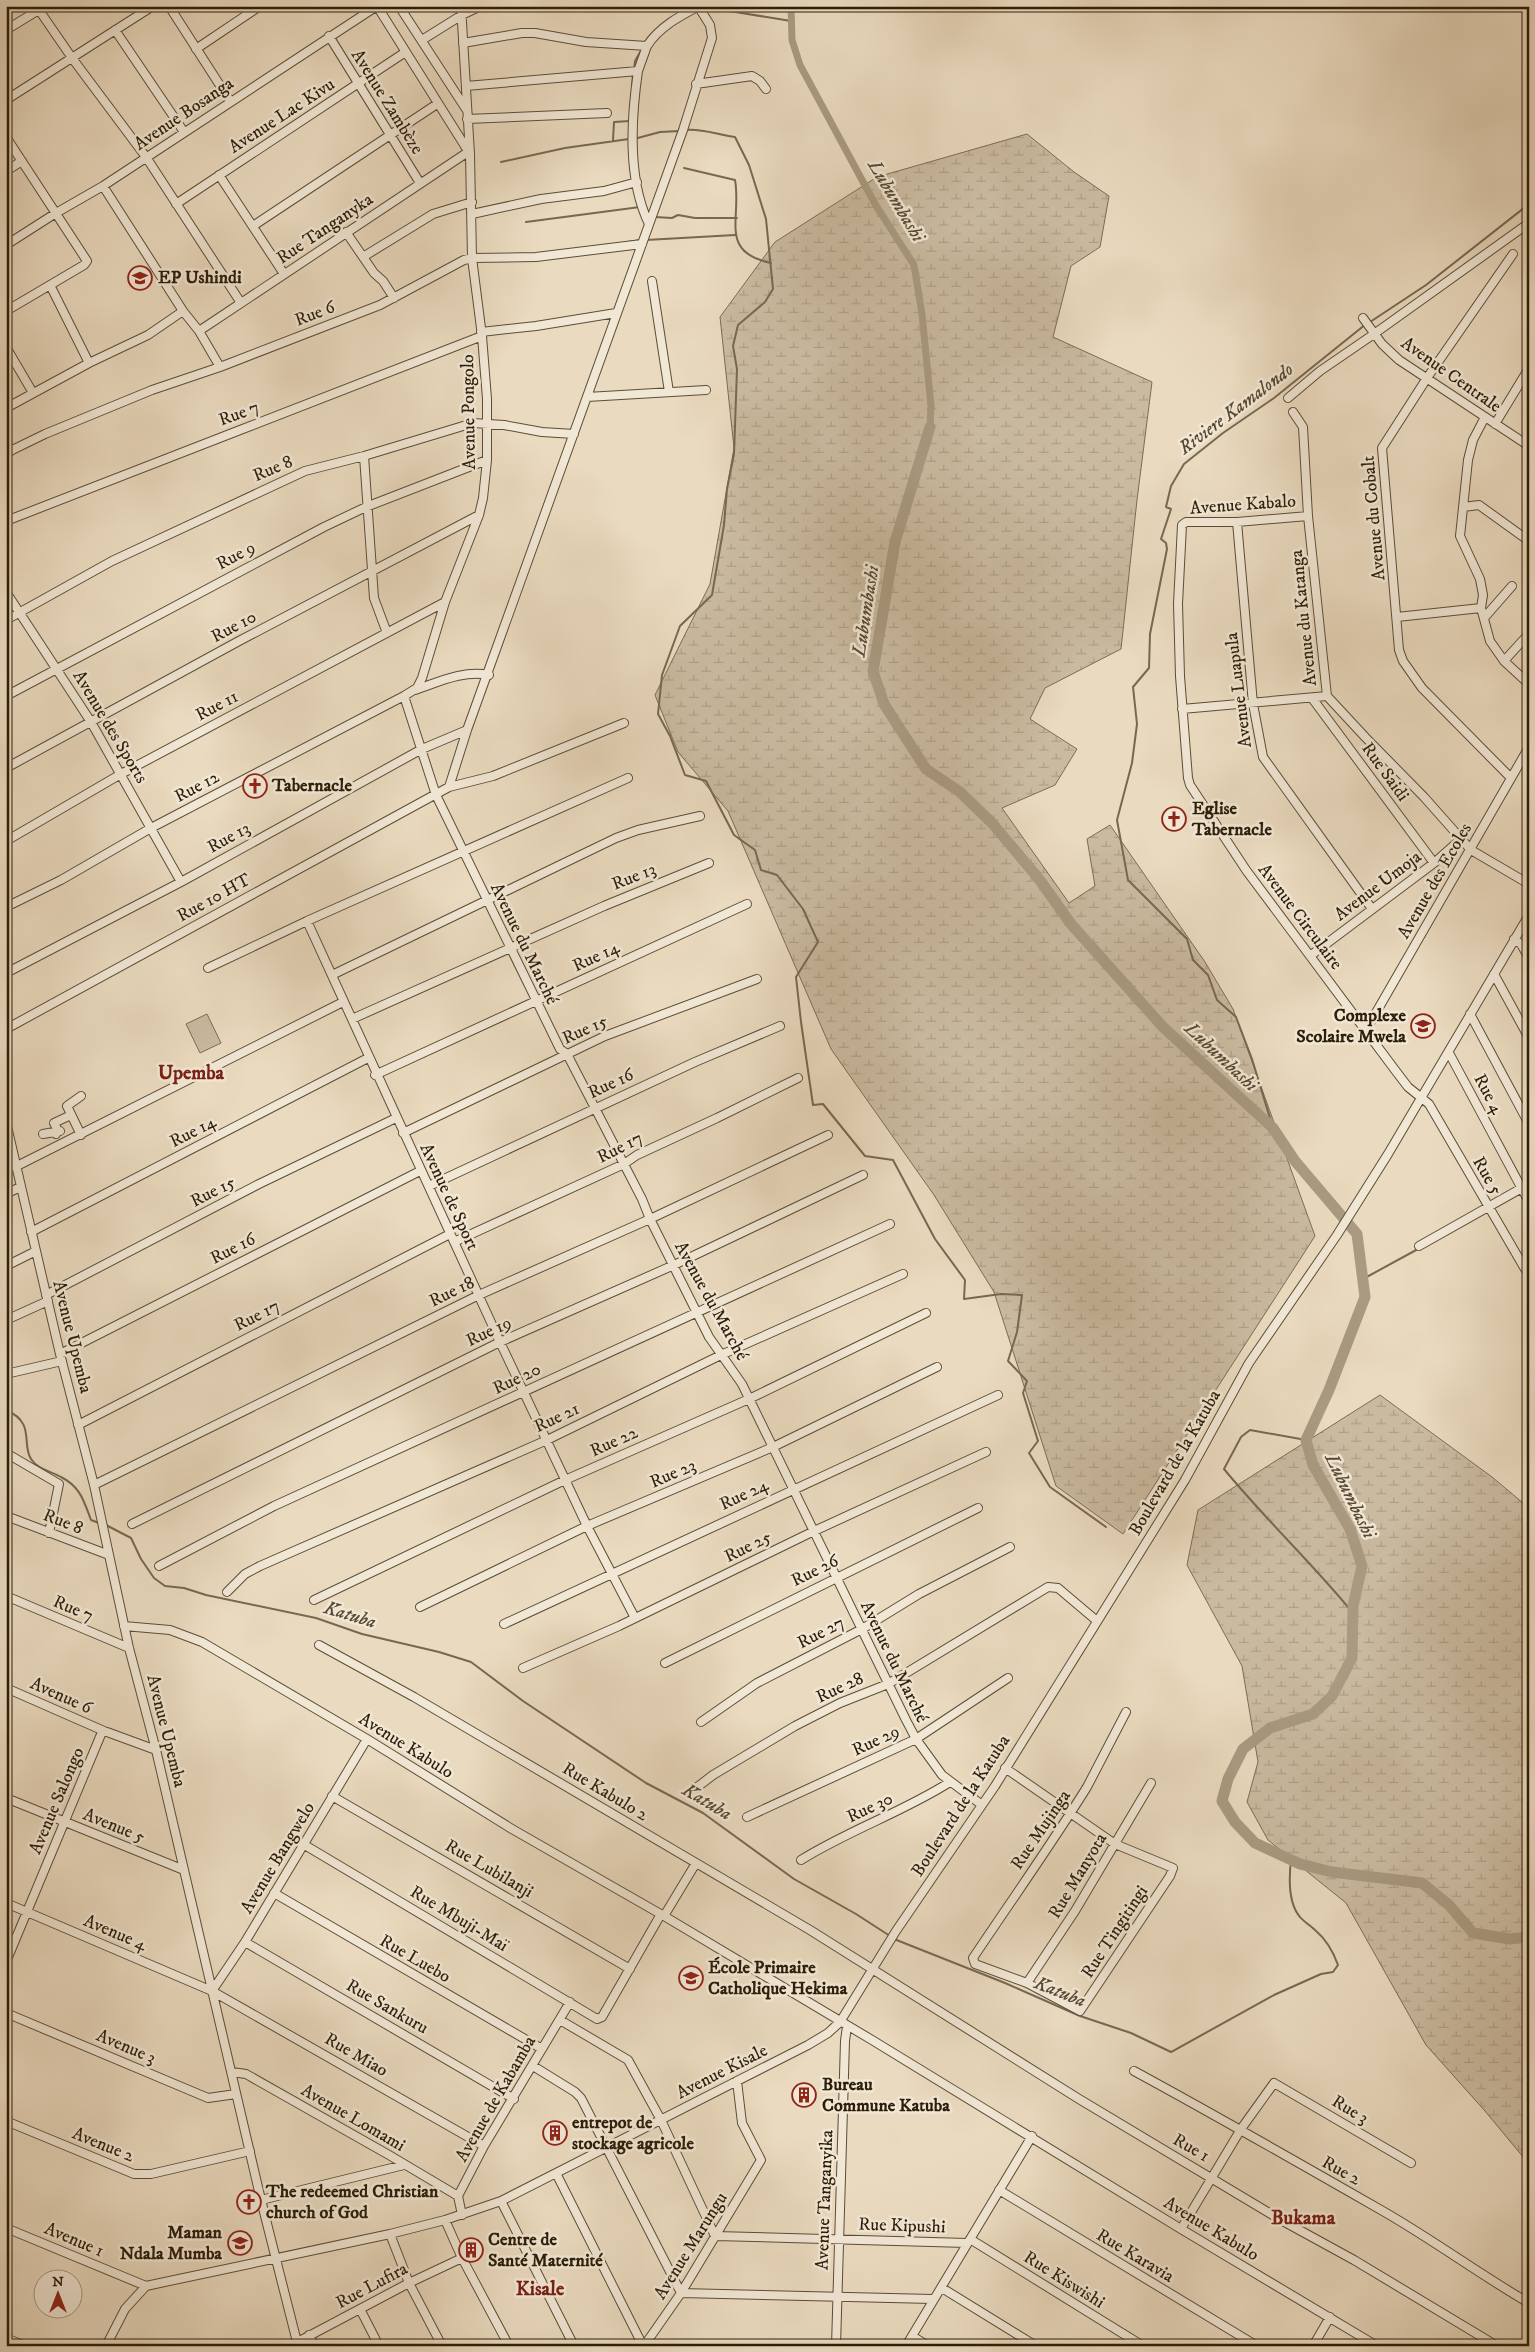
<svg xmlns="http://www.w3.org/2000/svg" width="1535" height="2352" font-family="'IM FELL DW Pica',serif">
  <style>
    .green { fill: #cabaa0; stroke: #7b6c54 }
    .wetland { fill: url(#wetland-marsh); stroke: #7b6c54 }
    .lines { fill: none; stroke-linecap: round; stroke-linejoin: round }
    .stream { stroke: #776851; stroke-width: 2 }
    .canal { stroke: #a99a81; stroke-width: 7 }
    .river { stroke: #a99a81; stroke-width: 11 }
    .minor-casing { stroke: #5c4d36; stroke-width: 10 }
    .minor { stroke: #f1e7d5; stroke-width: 8 }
    .labels { text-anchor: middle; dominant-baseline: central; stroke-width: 5; stroke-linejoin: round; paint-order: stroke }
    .street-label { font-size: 18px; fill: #2c1e09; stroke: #f1e7d5 }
    .poi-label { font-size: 18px; font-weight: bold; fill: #2c1e09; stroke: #f1e7d5; text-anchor: start }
    .water-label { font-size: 19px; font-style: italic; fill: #584933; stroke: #f1e7d5 }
    .quarter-label { font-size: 20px; font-weight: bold; fill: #7a1f14; stroke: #f1e7d5 }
  </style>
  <defs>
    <pattern id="wetland-marsh" width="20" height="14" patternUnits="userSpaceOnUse" patternTransform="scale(1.25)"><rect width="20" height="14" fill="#cabaa0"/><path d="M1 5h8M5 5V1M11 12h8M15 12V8" fill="none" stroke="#ae9f88"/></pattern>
  </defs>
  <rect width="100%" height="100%" fill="#eadabf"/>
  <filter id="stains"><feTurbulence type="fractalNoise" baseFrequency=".004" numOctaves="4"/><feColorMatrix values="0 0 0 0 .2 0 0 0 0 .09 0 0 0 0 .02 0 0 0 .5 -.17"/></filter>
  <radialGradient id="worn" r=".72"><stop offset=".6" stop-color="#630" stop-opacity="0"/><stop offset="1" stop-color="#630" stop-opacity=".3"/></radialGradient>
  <path class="green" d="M207 1014 221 1043 200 1053 186 1024Z"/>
  <path class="wetland" d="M1027 134 1074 172 1109 196 1100 247 1071 266 1053 337 1152 382 1137 500 1121 649 1045 688 1030 719 1077 749 1055 785 1002 808 1069 903 1095 886 1087 839 1110 825 1205 962 1233 1009 1315 1236 1123 1534 1056 1486 994 1292 934 1195 831 1049 728 811 678 752 655 695 710 584 734 448 720 317 775 242 877 177Z
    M1380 1395 1492 1477 1529 1508V2164L1485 2111 1426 2045 1346 1903 1268 1840 1247 1802 1258 1762 1242 1666 1187 1565 1198 1510Z"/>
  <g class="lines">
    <path class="stream" d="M712 6 723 10 791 21
      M684 10 688 6
      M634 70 635 61 642 49
      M632 87 633 74
      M685 130C702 128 718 135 735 137L749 165 766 219 773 289 765 302 738 325 733 346 737 369 734 454 727 489 724 525 712 595 680 626 662 675 658 714 670 736 685 775 706 781 734 835 755 850 761 870 777 875 803 909 818 942 796 977 801 1022 813 1105 823 1104 865 1156 893 1160 935 1239 965 1280 964 1299 1001 1294 1022 1295 1017 1332 1008 1361 1027 1381 1023 1393 1038 1441 1029 1453 1050 1487 1106 1527
      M634 139 660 132 680 131
      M613 140 614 122 630 121
      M501 162 565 148 629 139
      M684 168 735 180C742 218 718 252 771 263
      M655 217 672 218 678 215 695 218H737
      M526 222 640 207
      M646 240 735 235
      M628 242 641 240
      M1370 322 1426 285 1529 204
      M1273 1128 1252 1059 1236 1017 1217 1000 1208 975 1193 960 1187 939 1128 880 1117 820 1132 763 1137 724 1133 687 1149 668 1150 634 1167 549 1166 543 1161 539 1171 509 1166 507 1171 486 1184 464 1223 433 1274 398 1366 324
      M1363 1279 1418 1249
      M6 1410C36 1423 21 1443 31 1459 38 1470 51 1471 61 1477 81 1487 84 1502 91 1520L99 1523
      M1306 1440 1250 1430 1241 1437 1224 1469C1265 1519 1312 1563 1353 1613
      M106 1525 131 1538 141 1559 154 1578 165 1586 184 1588 206 1595 316 1618 362 1634 439 1652 471 1662 523 1701 646 1783 703 1813 794 1879 856 1914 890 1936
      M894 1939 1005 1983 1080 2016 1131 2033 1171 2052 1274 1995 1321 1974 1333 1972 1338 1965C1333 1951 1327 1940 1315 1930 1310 1925 1304 1922 1300 1917 1288 1903 1289 1877 1291 1860"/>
    <path class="canal" d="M791 6 792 40 800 65 875 204 914 265 922 314 931 406 930 427"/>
    <path class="river" d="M930 427 895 542 873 671 884 704 926 769 960 792 992 823 1039 879 1071 924 1163 1027 1273 1128 1295 1161 1357 1234 1365 1297 1329 1390 1306 1440 1313 1465 1350 1529 1362 1566 1353 1606 1352 1658 1332 1696 1313 1714 1270 1728 1243 1749 1228 1779 1222 1801 1235 1822 1255 1843 1300 1864 1332 1872 1422 1883 1449 1905 1473 1933 1510 1939 1529 1937"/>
    <g class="minor-casing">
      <path id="minor" d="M169 6 230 101
        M399 6 466 109
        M39 10 72 58 146 157 241 303
        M6 30 45 6
        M115 30 184 132
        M329 36 420 183
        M422 40 462 15 481 6
        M463 43 522 33H535L586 42 647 46C659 27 680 16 699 6
        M196 49 260 6
        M638 71C631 119 627 179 649 224
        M696 84 752 76 760 81 766 89
        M466 86 638 71 647 46
        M6 100 153 6
        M467 119 607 113
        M6 137 87 261 84 265 6 311
        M6 171 22 161
        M219 175 284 274
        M103 186 183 311 199 331 220 367
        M176 204 404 53
        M472 214 541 199 604 191 637 182
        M253 226 437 104
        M346 232 374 273 383 281 394 298
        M6 245 56 213 103 186 377 6 470 154
        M363 257 433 214 472 202
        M652 281 669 392
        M50 285 89 363
        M1363 318 1382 344 1399 360 1529 446
        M199 331 468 152
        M481 332 536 326 616 313
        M6 347 33 393
        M587 397 706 390
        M1288 398 1320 371 1374 334 1529 223
        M6 408 89 363 148 335 183 311
        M1293 412 1303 427 1308 516 1327 696 1366 738 1424 797 1471 850 1529 884
        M1485 417 1473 440 1468 460 1460 536 1480 579 1483 595 1481 608 1490 641 1504 661 1529 684
        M1495 424 1529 368
        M6 441 11 451
        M6 453 45 434 152 390 220 367 380 305 464 260 472 258 536 257 642 244
        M364 456 374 598 387 633
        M1463 507 1479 505 1529 541
        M1308 516 1237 522H1186L1182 525 1178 604 1180 676 1188 778 1190 785 1246 870 1395 1070 1408 1087 1429 1104 1525 1269
        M6 521C164 458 324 399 482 336
        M1237 522 1253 704 1263 757 1372 909
        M6 592 91 722 181 882
        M1397 617 1481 608
        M1484 618 1512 586
        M6 620 112 561 305 471 364 456 473 423 504 425 542 432 574 434
        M1504 661 1525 638
        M415 690C439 682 463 670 489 675
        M6 696 324 527 366 507 487 460
        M404 696 436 795 560 1049 567 1054 642 1199 650 1219 709 1337 742 1384 906 1720 916 1739 942 1775 982 1805
        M1312 698 1434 863
        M1182 709 1327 696
        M6 768 239 641 479 515
        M1510 777 1422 688 1403 661 1399 650 1382 448 1427 378 1513 254
        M449 787 493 776 624 723
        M6 841 121 774 445 602
        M6 907 61 880 151 828 404 696 417 688 422 678 445 602 479 515 483 498 487 460V399L482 336 472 258 470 154 461 6
        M307 921 500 1342 587 1526 635 1618
        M1514 939 1521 944 1529 958
        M1310 956 1434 863 1461 839
        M208 968 307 921 628 778
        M6 973 181 882 422 749 467 730
        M1494 974 1529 1038
        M332 975 616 838 638 830 700 816
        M1470 1014 1529 1124
        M352 1019 604 906 709 863
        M6 1029 449 787 467 730 683 130 712 38 710 25 698 6
        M1366 1030 1529 747
        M1449 1053 1529 1202
        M375 1075 747 904
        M81 1096 67 1106 81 1135
        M6 1122 60 1354 94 1485 129 1648 156 1750 261 2200 298 2346
        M403 1133 605 1036 757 979
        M43 1134 60 1131
        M56 1134 58 1131 54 1123 71 1115
        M15 1167 343 1002
        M429 1186 695 1062 780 1026
        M6 1194 20 1187
        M31 1232 368 1058
        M454 1242 624 1164 637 1155 717 1118 798 1078
        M1419 1246 1529 1184
        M6 1266 36 1251
        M46 1295 259 1184 396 1118
        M6 1320 48 1301
        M60 1354 420 1171
        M6 1374 62 1361
        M78 1425 450 1234
        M6 1453 59 1484 49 1533
        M94 1485 479 1295 650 1219 828 1135
        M6 1516 109 1555
        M132 1524 500 1342 674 1265 863 1175
        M159 1566 274 1506 890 1224
        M227 1592 245 1574 260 1566 547 1440 721 1355 903 1274
        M6 1596 129 1648
        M314 1600 565 1480 749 1399 926 1313
        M420 1607 587 1526 773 1447 937 1367
        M504 1624 998 1395
        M124 1626 170 1630 202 1642 367 1739 512 1829 664 1916 872 2040 1181 2229 1377 2346
        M319 1645 414 1697 810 1930 1079 2099 1281 2220 1354 2260 1497 2346
        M665 1663 978 1508
        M523 1668 619 1626 812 1532 986 1452
        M6 1688 104 1731
        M701 1722 757 1683 862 1629 919 1594 1010 1547
        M1005 1768 1115 1844 1173 1868 1170 1876 1080 2011 1027 1983 975 1964 973 1958C1011 1901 1051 1845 1087 1787L1126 1712
        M696 1788 713 1775 795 1726 840 1703 888 1684 1048 1587 1058 1588 1097 1621
        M332 1796 630 1969
        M6 1798 184 1870
        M747 1817 916 1739 1008 1678
        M303 1844 597 2019 602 2017 661 1914
        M801 1860C849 1830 903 1812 950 1782
        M274 1893 542 2049
        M6 1903 212 1991 484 2146
        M664 1916 696 1863
        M245 1942 514 2099
        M6 1962 102 1732H107L156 1750
        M1027 1983 1075 1911 1151 1783
        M212 1991 245 1942 367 1739
        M6 2013 208 2098 236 2094
        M560 2020 628 2060 661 2120 715 2236 967 2243
        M533 2066 575 2092 581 2098 681 2293 933 2299
        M1134 2071C1217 2116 1299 2163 1381 2210 1432 2239 1479 2274 1529 2303
        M232 2072 246 2074 389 2155 458 2196
        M6 2121 134 2174H151L250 2151
        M556 2173 643 2346
        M999 2190 1257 2346
        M261 2200 404 2165
        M501 2201 574 2346
        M462 2215 458 2196 484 2146 570 2002
        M445 2220 462 2258 509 2346
        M6 2228 146 2286 390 2234 445 2220 501 2201 808 2045 828 2033 840 2022 896 1931 995 1786 1185 1480 1249 1363 1337 1235 1388 1154 1529 915
        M1181 2229 1241 2129 1274 2083 1411 2163
        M390 2234 409 2283 442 2346
        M970 2239 1143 2346
        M942 2288 1036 2346
        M360 2309 379 2346
        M309 2335 315 2346
        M912 2336 928 2346
        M6 2338 25 2346
        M106 2346 125 2309 146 2286
        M290 2346 409 2283 462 2258
        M644 2346 681 2293 761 2160 742 2123 737 2081
        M836 2346 845 2041 847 2026
        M906 2346 1032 2136
        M1313 2346 1330 2317"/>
    </g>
    <use href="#minor" class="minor"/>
  </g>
  <defs>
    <g id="school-ring" transform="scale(1.25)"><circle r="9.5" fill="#f1e7d5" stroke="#8f2418" stroke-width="1.5"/><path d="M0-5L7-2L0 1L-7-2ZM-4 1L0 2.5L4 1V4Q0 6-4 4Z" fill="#8f2418"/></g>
    <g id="church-ring" transform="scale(1.25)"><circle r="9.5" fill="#f1e7d5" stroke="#8f2418" stroke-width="1.5"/><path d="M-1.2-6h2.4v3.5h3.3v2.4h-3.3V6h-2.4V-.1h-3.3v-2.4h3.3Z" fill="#8f2418"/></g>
    <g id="building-ring" transform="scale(1.25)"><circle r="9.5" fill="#f1e7d5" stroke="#8f2418" stroke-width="1.5"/><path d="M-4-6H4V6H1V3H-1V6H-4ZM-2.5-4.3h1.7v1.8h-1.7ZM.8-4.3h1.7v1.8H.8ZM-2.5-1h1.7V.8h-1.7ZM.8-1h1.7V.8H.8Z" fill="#8f2418"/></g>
  </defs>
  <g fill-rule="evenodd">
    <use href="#school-ring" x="140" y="278"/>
    <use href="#church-ring" x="255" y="786"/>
    <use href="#church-ring" x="1174" y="819"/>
    <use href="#school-ring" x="1423" y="1026"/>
    <use href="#school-ring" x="691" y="1978"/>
    <use href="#building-ring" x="804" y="2095"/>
    <use href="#building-ring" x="555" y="2133"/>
    <use href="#church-ring" x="249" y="2202"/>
    <use href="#school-ring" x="240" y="2243"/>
    <use href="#building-ring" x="471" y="2250"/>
  </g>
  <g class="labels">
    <g class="street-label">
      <text transform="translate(387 102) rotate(58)">Avenue Zambèze</text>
      <text transform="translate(184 114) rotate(-34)">Avenue Bosanga</text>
      <text transform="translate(282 116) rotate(-33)">Avenue Lac Kivu</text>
      <text transform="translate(325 229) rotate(-34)">Rue Tanganyka</text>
      <text transform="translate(315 314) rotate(-21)">Rue 6</text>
      <text transform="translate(1451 375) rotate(35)">Avenue Centrale</text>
      <text transform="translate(469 412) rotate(-91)">Avenue Pongolo</text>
      <text transform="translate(239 414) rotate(-20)">Rue 7</text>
      <text transform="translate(273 469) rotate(-23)">Rue 8</text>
      <text transform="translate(1243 505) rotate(-4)">Avenue Kabalo</text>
      <text transform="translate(1374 518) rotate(-95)">Avenue du Cobalt</text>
      <text transform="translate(236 556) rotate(-28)">Rue 9</text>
      <text transform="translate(1304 618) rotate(-96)">Avenue du Katanga</text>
      <text transform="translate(234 627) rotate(-28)">Rue 10</text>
      <text transform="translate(1239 690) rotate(-97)">Avenue Luapula</text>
      <text transform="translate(217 706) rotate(-28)">Rue 11</text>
      <text transform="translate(110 727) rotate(59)">Avenue des Sports</text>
      <text transform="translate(1385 772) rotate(54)">Rue Saidi</text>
      <text transform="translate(197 787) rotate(-28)">Rue 12</text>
      <text transform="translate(229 838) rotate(-29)">Rue 13</text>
      <text transform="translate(634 877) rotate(-22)">Rue 13</text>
      <text transform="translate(1435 881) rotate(-60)">Avenue des Ecoles</text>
      <text transform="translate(1378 886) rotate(-37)">Avenue Umoja</text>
      <text transform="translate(214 898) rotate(-29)">Rue 10 HT</text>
      <text transform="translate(1300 917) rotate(53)">Avenue Circulaire</text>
      <text transform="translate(524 944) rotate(64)">Avenue du Marché</text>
      <text transform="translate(596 957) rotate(-25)">Rue 14</text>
      <text transform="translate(585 1030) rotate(-24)">Rue 15</text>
      <text transform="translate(611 1084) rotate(-25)">Rue 16</text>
      <text transform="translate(1488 1094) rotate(62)">Rue 4</text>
      <text transform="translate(193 1132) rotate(-27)">Rue 14</text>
      <text transform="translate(620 1148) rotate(-27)">Rue 17</text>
      <text transform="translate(1487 1176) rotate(60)">Rue 5</text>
      <text transform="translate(213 1192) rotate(-27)">Rue 15</text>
      <text transform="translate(449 1197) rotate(65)">Avenue de Sport</text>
      <text transform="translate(233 1249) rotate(-27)">Rue 16</text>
      <text transform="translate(452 1292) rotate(-26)">Rue 18</text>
      <text transform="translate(711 1301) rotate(61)">Avenue du Marché</text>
      <text transform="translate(257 1316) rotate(-27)">Rue 17</text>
      <text transform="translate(489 1332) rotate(-25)">Rue 19</text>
      <text transform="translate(72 1337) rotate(76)">Avenue Upemba</text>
      <text transform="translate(517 1379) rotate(-25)">Rue 20</text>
      <text transform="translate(557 1418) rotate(-25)">Rue 21</text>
      <text transform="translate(614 1442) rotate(-24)">Rue 22</text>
      <text transform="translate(1175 1463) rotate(-60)">Boulevard de la Katuba</text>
      <text transform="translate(673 1474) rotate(-23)">Rue 23</text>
      <text transform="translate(744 1495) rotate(-25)">Rue 24</text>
      <text transform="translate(63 1522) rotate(21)">Rue 8</text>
      <text transform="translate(748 1547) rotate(-26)">Rue 25</text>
      <text transform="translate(815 1571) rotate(-26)">Rue 26</text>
      <text transform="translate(73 1609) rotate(23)">Rue 7</text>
      <text transform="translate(821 1633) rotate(-27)">Rue 27</text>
      <text transform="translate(894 1662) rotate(64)">Avenue du Marché</text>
      <text transform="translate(840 1688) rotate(-25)">Rue 28</text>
      <text transform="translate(61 1696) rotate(24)">Avenue 6</text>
      <text transform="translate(166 1731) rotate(76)">Avenue Upemba</text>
      <text transform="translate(876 1741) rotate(-25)">Rue 29</text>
      <text transform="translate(406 1746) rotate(32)">Avenue Kabulo</text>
      <text transform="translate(605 1792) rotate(31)">Rue Kabulo 2</text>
      <text transform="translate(57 1801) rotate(-67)">Avenue Salongo</text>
      <text transform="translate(961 1806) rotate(-57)">Boulevard de la Katuba</text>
      <text transform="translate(870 1808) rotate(-25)">Rue 30</text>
      <text transform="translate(114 1826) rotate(22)">Avenue 5</text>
      <text transform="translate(1041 1830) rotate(-56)">Rue Mujinga</text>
      <text transform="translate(278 1858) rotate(-59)">Avenue Bangwelo</text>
      <text transform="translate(489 1869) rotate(30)">Rue Lubilanji</text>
      <text transform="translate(1078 1876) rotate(-59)">Rue Manyota</text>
      <text transform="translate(459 1919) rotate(31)">Rue Mbuji-Maï</text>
      <text transform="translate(1115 1932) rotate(-57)">Rue Tingitingi</text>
      <text transform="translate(115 1933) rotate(23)">Avenue 4</text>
      <text transform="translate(415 1959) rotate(30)">Rue Luebo</text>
      <text transform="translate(387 2007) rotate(30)">Rue Sankuru</text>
      <text transform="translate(126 2047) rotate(23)">Avenue 3</text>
      <text transform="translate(356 2055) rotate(30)">Rue Miao</text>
      <text transform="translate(722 2072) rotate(-27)">Avenue Kisale</text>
      <text transform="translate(496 2099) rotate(-60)">Avenue de Kabamba</text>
      <text transform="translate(1350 2110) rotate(31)">Rue 3</text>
      <text transform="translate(353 2118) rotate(30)">Avenue Lomami</text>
      <text transform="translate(103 2145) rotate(22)">Avenue 2</text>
      <text transform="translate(1191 2148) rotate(30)">Rue 1</text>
      <text transform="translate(1341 2171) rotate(29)">Rue 2</text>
      <text transform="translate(825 2200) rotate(-88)">Avenue Tanganyika</text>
      <text transform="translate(902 2226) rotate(2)">Rue Kipushi</text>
      <text transform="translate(1211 2229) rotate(31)">Avenue Kabulo</text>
      <text transform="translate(74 2240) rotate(23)">Avenue 1</text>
      <text transform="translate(691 2246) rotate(-58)">Avenue Marungu</text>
      <text transform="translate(1135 2256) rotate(31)">Rue Karavia</text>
      <text transform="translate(1064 2280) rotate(32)">Rue Kiswishi</text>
      <text transform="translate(372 2286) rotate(-28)">Rue Lufira</text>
    </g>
    <g class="poi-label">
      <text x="158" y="278">EP Ushindi</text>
      <text x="272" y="786">Tabernacle</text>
      <text x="1192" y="809">Eglise<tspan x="1192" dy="21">Tabernacle</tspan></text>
      <text x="1406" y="1016" text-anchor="end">Complexe<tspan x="1406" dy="21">Scolaire Mwela</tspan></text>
      <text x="708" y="1968">École Primaire<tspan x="708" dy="21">Catholique Hekima</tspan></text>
      <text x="822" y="2085">Bureau<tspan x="822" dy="21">Commune Katuba</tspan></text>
      <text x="572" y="2123">entrepot de<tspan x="572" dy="21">stockage agricole</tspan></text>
      <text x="266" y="2192">The redeemed Christian<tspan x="266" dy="21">church of God</tspan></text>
      <text x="222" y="2233" text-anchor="end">Maman<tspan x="222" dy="21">Ndala Mumba</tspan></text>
      <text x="488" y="2240">Centre de<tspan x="488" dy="21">Santé Maternité</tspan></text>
    </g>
    <g class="water-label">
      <text transform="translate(896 201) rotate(59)">Lubumbashi</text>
      <text transform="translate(1236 409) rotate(-37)">Riviere Kamalondo</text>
      <text transform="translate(866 611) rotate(-81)">Lubumbashi</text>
      <text transform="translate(1221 1057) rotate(43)">Lubumbashi</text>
      <text transform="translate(1350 1496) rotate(64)">Lubumbashi</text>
      <text transform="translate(350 1615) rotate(17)">Katuba</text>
      <text transform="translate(707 1802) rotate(31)">Katuba</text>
      <text transform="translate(1060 1992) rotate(22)">Katuba</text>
    </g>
    <g class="quarter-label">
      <text x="191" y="1073">Upemba</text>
      <text x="1303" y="2218">Bukama</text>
      <text x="540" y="2289">Kisale</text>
    </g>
  </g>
  <rect width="1535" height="2352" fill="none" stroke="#eadabf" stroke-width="25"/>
  <rect x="8" y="8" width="1520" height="2337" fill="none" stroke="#2c1e09" stroke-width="2.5"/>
  <rect x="12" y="12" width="1510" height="2327" fill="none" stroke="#2c1e09"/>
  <g transform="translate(58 2294)"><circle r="24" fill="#f1e7d5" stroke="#a29783"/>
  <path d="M0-4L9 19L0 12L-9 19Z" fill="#8f2418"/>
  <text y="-8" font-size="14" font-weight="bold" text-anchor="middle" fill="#2c1e09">N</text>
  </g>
  <rect width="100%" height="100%" filter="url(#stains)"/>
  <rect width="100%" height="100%" fill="url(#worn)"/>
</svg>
